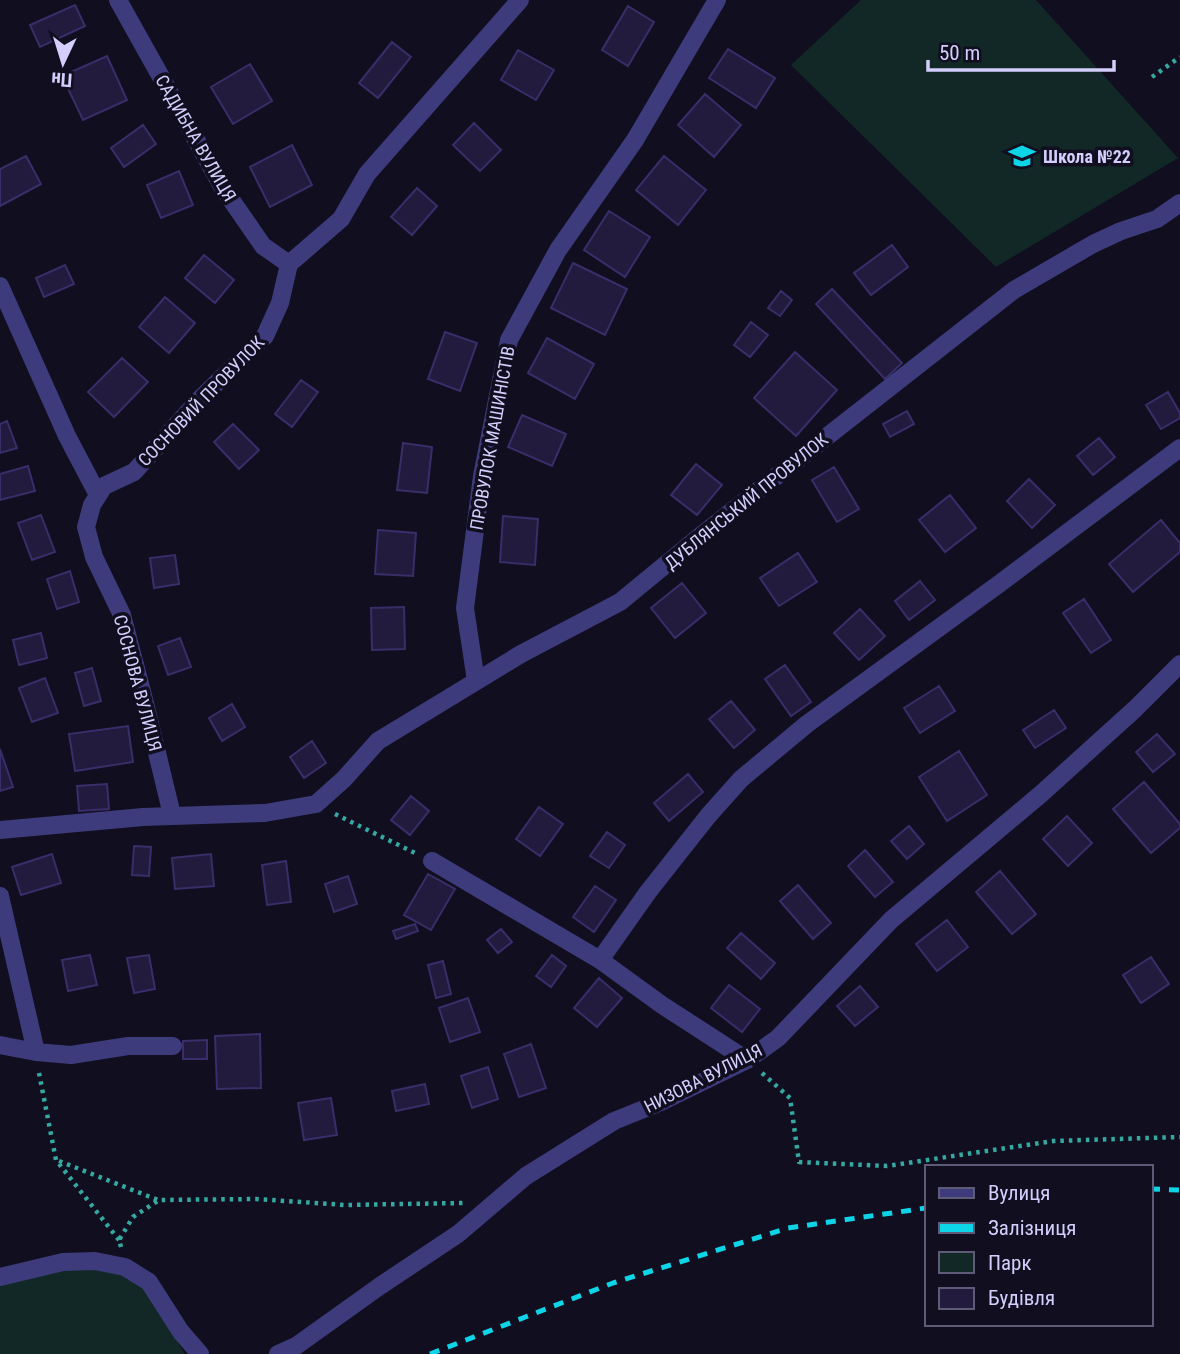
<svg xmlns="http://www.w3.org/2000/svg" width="1180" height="1354" font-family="'Roboto Condensed',sans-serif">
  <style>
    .green { fill: #112827 }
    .building { fill: #221b3e; stroke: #392e69; stroke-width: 2 }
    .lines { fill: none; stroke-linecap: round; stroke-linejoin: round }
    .path { stroke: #35a9a1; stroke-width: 4.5; stroke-dasharray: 3.5 5; stroke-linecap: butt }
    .minor { stroke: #3d3b7b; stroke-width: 18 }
    .rail { stroke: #0ed4e8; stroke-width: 5; stroke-dasharray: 10 9; stroke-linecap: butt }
    .labels { text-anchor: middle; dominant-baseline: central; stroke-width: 7; stroke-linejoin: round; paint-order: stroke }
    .street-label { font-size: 18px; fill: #d3cefc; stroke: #100e1f }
    .poi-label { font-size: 18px; font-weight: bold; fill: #d3cefc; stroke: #100e1f; text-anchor: start }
  </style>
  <rect width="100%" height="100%" fill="#100e1f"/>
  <path class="green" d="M861 0H1036L1178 158 996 267 791 65Z
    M101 1262 145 1290 185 1354H0V1281Z"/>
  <path class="building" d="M75 5 85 26 40 47 30 25Z
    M628 6 654 22 628 66 602 50Z
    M392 42 411 57 378 98 359 83Z
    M728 49 775 78 756 108 709 78Z
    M518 50 554 70 536 100 501 80Z
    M107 56 127 100 83 120 62 76Z
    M250 64 272 101 233 124 211 87Z
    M705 94 741 125 714 157 678 125Z
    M474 123 501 150 480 171 453 145Z
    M143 125 156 144 124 167 111 148Z
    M292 145 312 185 270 207 250 167Z
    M26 156 41 184 0 206V169Z
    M664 156 706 190 678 225 636 190Z
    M179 171 193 205 161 218 147 185Z
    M417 188 437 206 412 235 391 217Z
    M609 211 650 237 625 277 584 250Z
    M892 245 908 267 871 295 854 273Z
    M204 255 234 280 215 303 185 278Z
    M573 263 627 289 605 335 551 308Z
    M65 265 74 284 44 297 36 278Z
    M832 289 902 363 885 379 816 304Z
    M781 291 792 300 780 316 768 308Z
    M165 297 195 323 169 353 139 327Z
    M751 322 768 335 750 357 734 345Z
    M445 332 477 343 460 391 428 379Z
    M547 338 594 364 575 399 528 373Z
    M795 352 837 390 796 436 754 398Z
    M122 358 148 382 114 417 88 392Z
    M301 380 318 392 292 427 275 414Z
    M1168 392 1180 413V418L1161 429 1146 405Z
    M907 411 914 424 890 437 883 424Z
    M522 415 566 434 552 466 508 447Z
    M7 421 17 448 0 453V424Z
    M233 424 259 450 239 469 214 442Z
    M1099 438 1115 457 1093 475 1077 456Z
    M403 443 432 447 427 493 397 490Z
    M696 464 722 485 697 515 671 495Z
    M28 466 35 491 0 500V474Z
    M834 467 859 509 837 522 812 480Z
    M1029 479 1055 505 1032 528 1007 501Z
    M950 495 976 528 945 552 919 520Z
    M41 515 55 552 32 560 18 523Z
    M503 516 538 519 535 565 500 562Z
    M1161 520 1180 543V552L1133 592 1109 564Z
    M378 530 416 533 413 576 375 574Z
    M798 553 817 582 779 606 760 578Z
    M175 555 179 584 154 588 150 558Z
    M70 571 79 602 57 609 47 579Z
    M920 581 935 600 909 620 895 601Z
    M682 583 706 613 675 638 651 608Z
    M1084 599 1111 640 1091 653 1063 613Z
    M404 607 405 649 372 650 371 608Z
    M860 609 885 636 859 660 834 633Z
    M41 633 47 658 19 665 13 640Z
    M180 638 191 667 168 675 158 646Z
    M785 665 811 702 791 716 765 679Z
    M92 668 101 701 84 706 75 673Z
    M45 678 58 713 32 722 19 688Z
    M939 686 955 711 920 733 904 708Z
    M731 701 755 730 734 748 709 719Z
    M232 704 245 727 222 741 209 718Z
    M1054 710 1066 728 1035 748 1023 730Z
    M128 726 133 762 75 771 69 734Z
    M1157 734 1175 754 1153 772 1136 752Z
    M312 741 326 763 304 778 290 757Z
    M0 749 13 787 0 791Z
    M959 751 987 795 947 821 919 777Z
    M688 774 703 792 669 821 654 803Z
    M1144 782 1180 824V828L1151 853 1113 809Z
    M107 784 109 809 79 811 77 786Z
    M411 796 429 811 410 835 391 820Z
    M539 807 563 824 540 856 516 839Z
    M1067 816 1092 843 1068 866 1043 839Z
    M909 826 924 844 907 859 891 841Z
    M607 832 625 845 609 868 590 856Z
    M134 846 151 847 149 876 132 875Z
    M865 850 893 882 875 897 848 866Z
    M52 854 61 883 21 895 12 867Z
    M211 854 214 886 175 889 172 858Z
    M286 861 291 902 267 905 262 865Z
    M1000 871 1036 914 1012 934 976 892Z
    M428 874 455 889 431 930 404 915Z
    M348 876 357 904 334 912 325 884Z
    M798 885 831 923 813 939 780 901Z
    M595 886 616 900 594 932 573 917Z
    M947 920 968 947 937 971 916 944Z
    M415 924 418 931 396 939 393 931Z
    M501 929 512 942 498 953 487 940Z
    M741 933 775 963 761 979 727 948Z
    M90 955 97 985 68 991 62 960Z
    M149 955 155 989 134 993 127 958Z
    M552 955 566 966 551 987 536 976Z
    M1151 957 1169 984 1141 1003 1123 975Z
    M443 961 451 994 436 998 428 965Z
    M599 978 622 998 597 1027 574 1008Z
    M729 985 760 1009 742 1032 711 1008Z
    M860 986 878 1007 855 1026 837 1006Z
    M468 998 480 1032 450 1042 439 1008Z
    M260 1034 261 1088 217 1089 215 1036Z
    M207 1040V1059H183V1041Z
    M531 1044 546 1088 519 1097 504 1054Z
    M488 1067 498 1099 472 1108 461 1076Z
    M425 1084 429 1104 396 1111 392 1091Z
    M331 1098 337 1135 304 1140 298 1103Z"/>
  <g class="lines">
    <path class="path" d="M1152 77 1180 57
      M335 814 415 853
      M39 1073 56 1160 119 1240
      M762 1073 790 1098 799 1162 887 1166 1053 1141 1180 1137
      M59 1161 158 1200
      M121 1247 119 1240 133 1217 159 1200 256 1199 345 1205 463 1203"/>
    <path class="minor" d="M118 0 223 188 263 246 289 264
      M0 286 67 436 98 495
      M476 681 465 608 482 476 509 340 558 250 635 140 717 0
      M172 815 145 703 122 615 94 557 86 527 92 505 104 486 134 472 198 401 265 336 280 303 289 264 341 219 367 174 520 0
      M0 830 143 817 265 813 316 804 344 779 378 741 521 654 620 602 704 533 1014 290 1093 244 1121 231 1157 219 1180 203
      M432 861 600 960 662 1005 747 1060
      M0 896 36 1052
      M600 960 648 892 708 816 741 779 807 724 999 584 1180 448
      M0 1045 36 1052 71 1055 128 1046H173
      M0 1277 63 1262 95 1261 125 1267 149 1282 181 1332 200 1354
      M278 1354 296 1346 380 1286 458 1234 526 1176 614 1121 661 1102 747 1060 778 1038 891 920 1041 794 1135 709 1180 664"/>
    <path class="rail" d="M1150 1189 1180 1190
      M430 1354 613 1283 788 1228 926 1208"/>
  </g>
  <defs>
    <g id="school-bare" transform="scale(2.1)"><path d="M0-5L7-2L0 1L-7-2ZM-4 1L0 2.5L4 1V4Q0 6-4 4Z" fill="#0ed4e8" stroke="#100e1f" stroke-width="2.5" paint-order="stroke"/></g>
  </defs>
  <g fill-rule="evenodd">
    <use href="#school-bare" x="1022" y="156"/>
  </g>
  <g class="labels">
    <g class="street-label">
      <text transform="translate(196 138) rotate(60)">САДИБНА ВУЛИЦЯ</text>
      <text transform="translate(201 401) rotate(-46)">СОСНОВИЙ ПРОВУЛОК</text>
      <text transform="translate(492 438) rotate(-80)">ПРОВУЛОК МАШИНІСТІВ</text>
      <text transform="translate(746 501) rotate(-39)">ДУБЛЯНСЬКИЙ ПРОВУЛОК</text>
      <text transform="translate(138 683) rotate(75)">СОСНОВА ВУЛИЦЯ</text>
      <text transform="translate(703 1078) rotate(-27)">НИЗОВА ВУЛИЦЯ</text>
    </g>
    <g class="poi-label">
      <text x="1043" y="156">Школа №22</text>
    </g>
  </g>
  <rect x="925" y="1165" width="228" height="161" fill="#100e1f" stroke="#5e5b77" stroke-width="2"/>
  <rect x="939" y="1188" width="35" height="10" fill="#3d3b7b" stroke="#5e5b77" stroke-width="2"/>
  <text x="988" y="1200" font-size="21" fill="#d3cefc">Вулиця</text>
  <rect x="939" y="1223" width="35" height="10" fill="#0ed4e8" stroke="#5e5b77" stroke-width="2"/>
  <text x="988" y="1235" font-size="21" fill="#d3cefc">Залізниця</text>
  <rect x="939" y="1252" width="35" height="21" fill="#112827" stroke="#5e5b77" stroke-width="2"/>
  <text x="988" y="1270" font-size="21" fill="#d3cefc">Парк</text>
  <rect x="939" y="1288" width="35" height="21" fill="#221b3e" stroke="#5e5b77" stroke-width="2"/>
  <text x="988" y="1305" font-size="21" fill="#d3cefc">Будівля</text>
  <g transform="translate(63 63) rotate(184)" stroke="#100e1f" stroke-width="5" paint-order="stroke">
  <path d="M0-5L12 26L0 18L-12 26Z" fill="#d3cefc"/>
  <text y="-10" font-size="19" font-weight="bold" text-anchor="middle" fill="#d3cefc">Пн</text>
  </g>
  <path d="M928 60v10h186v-10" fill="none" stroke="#d3cefc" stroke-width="3.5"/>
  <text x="939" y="60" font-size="21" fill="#d3cefc" stroke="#100e1f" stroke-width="5" paint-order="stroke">50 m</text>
</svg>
